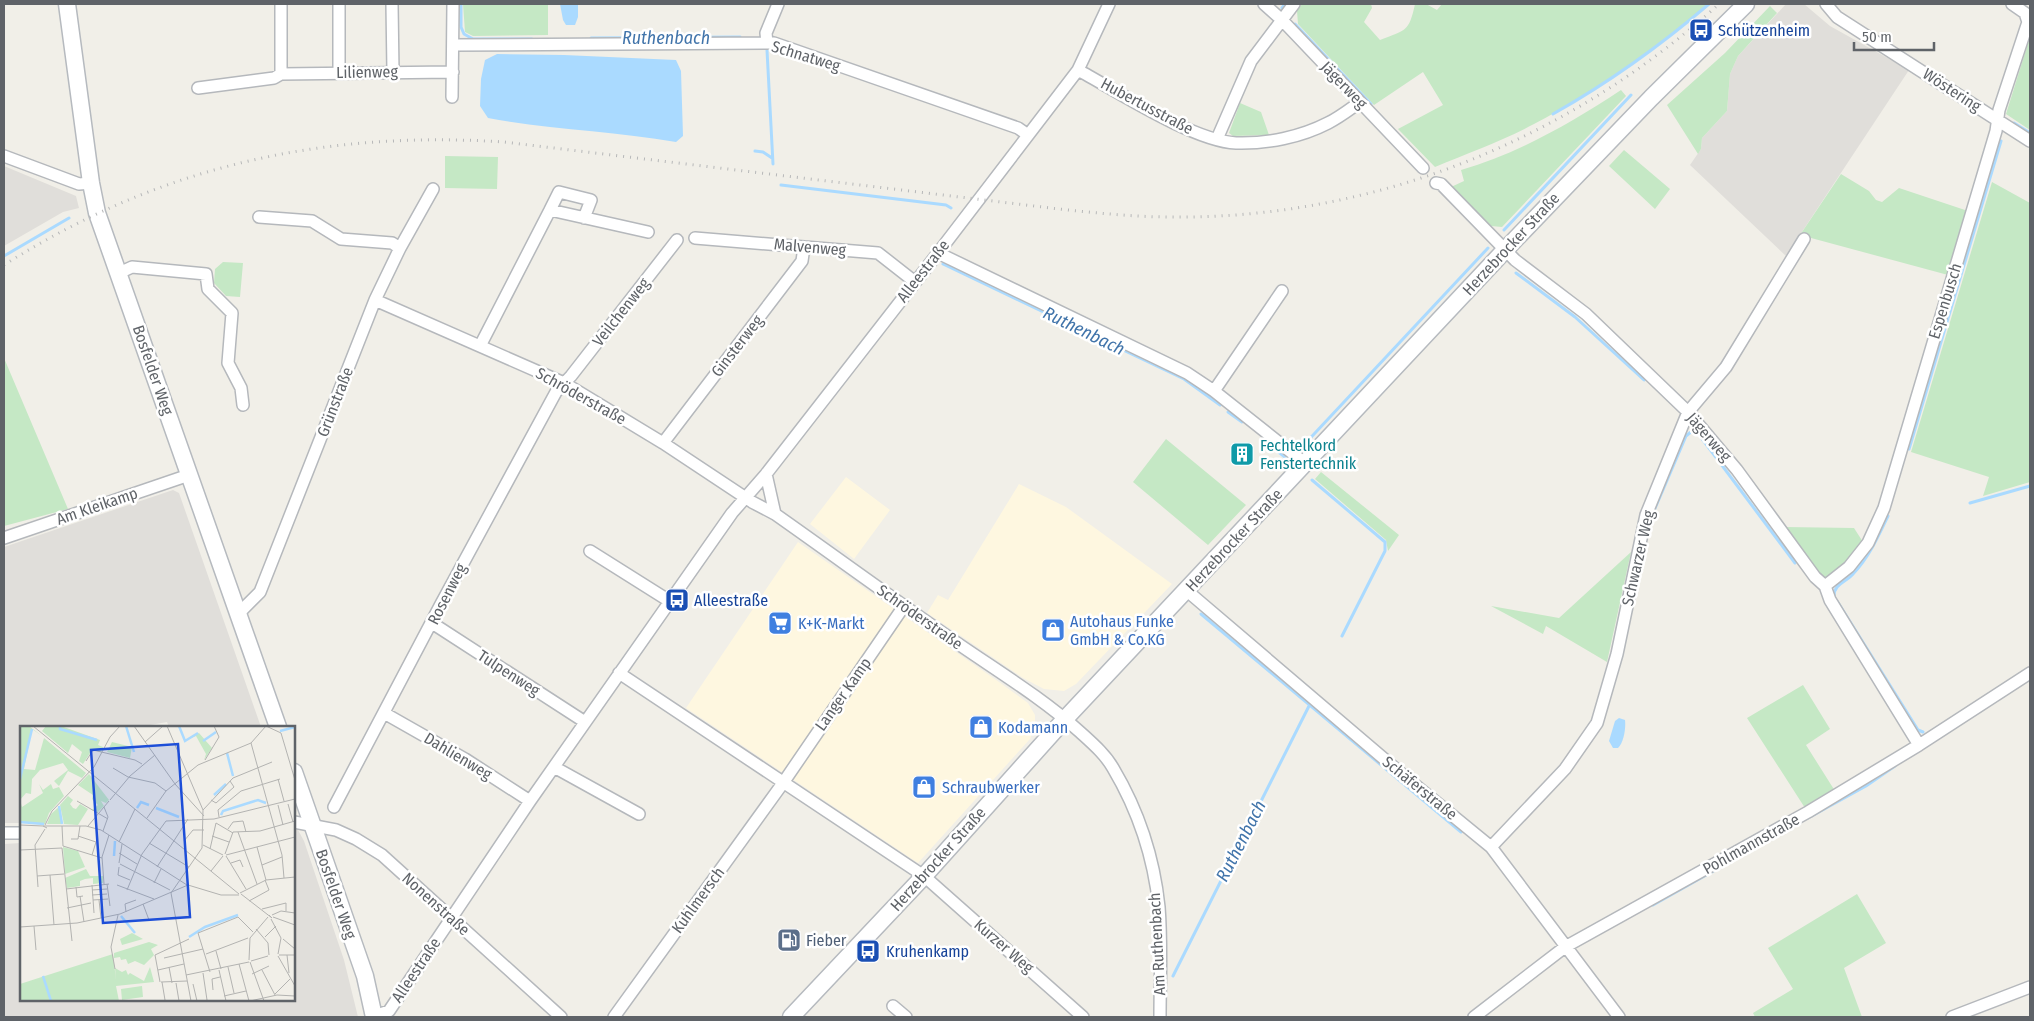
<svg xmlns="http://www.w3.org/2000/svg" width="2034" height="1021" font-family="'Fira Sans Condensed',sans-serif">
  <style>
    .commercial { fill: #fef7e0 }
    .industrial { fill: #e0deda }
    .green { fill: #c5e8c5 }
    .water { fill: #aadaff }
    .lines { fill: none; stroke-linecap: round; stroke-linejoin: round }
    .stream { stroke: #aadaff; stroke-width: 3 }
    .street-casing { stroke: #b5b8bc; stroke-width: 14 }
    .secondary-casing { stroke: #b6babf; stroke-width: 19 }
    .street { stroke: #fff; stroke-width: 11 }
    .secondary { stroke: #fff; stroke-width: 16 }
    .rail { stroke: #b6b7b8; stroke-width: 3; stroke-dasharray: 1 6; stroke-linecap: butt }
    .labels { text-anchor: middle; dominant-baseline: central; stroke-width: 5; stroke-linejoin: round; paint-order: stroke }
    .transit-label { font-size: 16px; fill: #164399; stroke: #fff; text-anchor: start }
    .street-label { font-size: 16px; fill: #5f6368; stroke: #fff }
    .culture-label { font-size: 16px; fill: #0d838f; stroke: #fff; text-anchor: start }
    .shop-label { font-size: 16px; fill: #366cbe; stroke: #fff; text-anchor: start }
    .service-label { font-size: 16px; fill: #4e5e75; stroke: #fff; text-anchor: start }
    .water-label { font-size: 18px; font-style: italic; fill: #4174aa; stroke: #fff }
    .inset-river { fill: none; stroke: #aadaff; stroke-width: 2.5 }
    .inset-road { fill: none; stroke: #b3b3b1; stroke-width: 1 }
    .view { fill: #1d4ed8; fill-opacity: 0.15; stroke: #1d4ed8; stroke-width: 2.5 }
    .inset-edge { fill: none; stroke: #5f6368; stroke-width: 2.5 }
  </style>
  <rect width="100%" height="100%" fill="#f1efe8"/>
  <path class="commercial" d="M846 477 890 510 854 559 810 524Z
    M1019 484 1066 507 1172 584 1076 684 1064 691 1044 689 1023 678 927 613 938 595 948 600Z
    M798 542 999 682 1028 703 1035 715V725L1030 739 918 863 686 708Z"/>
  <path class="industrial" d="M1786 4H1804L1830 26 1909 70 1786 256 1690 165 1701 149 1702 138 1727 111 1730 74 1738 56Z
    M4 166 76 196 79 208 63 212 4 246Z
    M173 490 179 493 261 727H169L167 722 139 727H21V823H4V547Z
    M294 830H298L304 841 344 960 358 1017H4V844L21 843V1000H294Z"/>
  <path class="green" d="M463 4H548V35L473 36 465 32Z
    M1302 4H1371L1372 8 1364 22 1380 40C1406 30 1409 32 1415 4H1426L1437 10 1442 4H1707C1655 51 1595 92 1534 124 1502 141 1468 153 1435 167L1398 129 1443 105 1423 72 1374 105 1298 24 1297 11Z
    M1770 6 1777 13 1738 56 1730 74 1727 111 1702 138 1701 149 1698 154 1667 105 1725 53Z
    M2030 37V130L2006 114Z
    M1621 90 1626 96 1502 227 1491 226 1451 187 1464 181 1461 170C1519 153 1571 123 1621 90Z
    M1240 103 1261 112 1269 135 1233 136 1229 133Z
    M1624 150 1670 189 1655 209 1609 166Z
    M445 156 498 157 497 189 445 188Z
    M1841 174 1869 191 1876 200 1882 202 1899 188 1968 211 1948 275 1800 235Z
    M1992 182 2030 203V482L1983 496 1989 477 1911 452Z
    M223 262 243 263 240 297 226 296 214 283 215 269Z
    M4 358 68 509 4 526Z
    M1166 439 1246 505 1208 545 1133 482Z
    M1321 472 1399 535 1388 551 1386 540 1315 479Z
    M1785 527 1854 528 1863 542 1844 565 1824 579Z
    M1631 552 1607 662 1546 626 1543 634 1491 606 1559 618Z
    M1803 685 1830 729 1806 745 1835 791 1805 808 1747 718Z
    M1857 894 1886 943 1844 968 1862 1017H1755L1753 1013 1793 989 1768 948Z"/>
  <path class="water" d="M560 4H578V17L575 25H566L563 20Z
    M497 54 564 55 676 60 681 71 683 136 676 142C614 131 550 130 488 118L480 106 481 79 485 60Z
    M1619 718 1625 720C1626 727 1624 743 1618 748H1613L1609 741 1615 721Z"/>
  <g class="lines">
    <path class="stream" d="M461 4V27L464 34 473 39H532
      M1282 8 1285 4
      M1295 24 1371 104
      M591 38 740 37
      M767 50 773 164
      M1553 114C1608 83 1660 46 1709 4
      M2014 123 2030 133
      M755 151 763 152 772 158
      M781 185 946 205 951 208
      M1504 230 1631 95
      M4 256 69 218
      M943 264 1184 379 1220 405
      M1516 273 1575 317 1644 380
      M1228 412 1242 422
      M1263 440 1290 461
      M1301 448 1488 248
      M1909 449 2001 141
      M1312 480 1385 542V551L1342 636
      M1970 503 2030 486
      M1653 513 1686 436 1692 431 1697 432 1795 563
      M1834 596C1834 584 1846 582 1853 574 1869 557 1878 537 1888 516
      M1837 601 1918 730 1923 732
      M1201 614 1461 832
      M1808 818 1866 786 1895 766
      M1653 905 1772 838
      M1173 976 1309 706"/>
    <g class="street-casing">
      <path id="street" d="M281 4V74
        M339 4V72
        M392 4 393 72
        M1264 4 1282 20 1423 168
        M1826 4 1837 17 2030 141
        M767 43 766 33 778 4
        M453 45 774 43 1018 128 1028 135
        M1078 70C1117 91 1193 141 1236 143 1267 144 1301 137 1328 123 1340 117 1350 109 1360 102
        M198 88 274 78 281 74 453 72
        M452 97 453 4
        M1217 139 1251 61 1294 4
        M4 156 79 184 91 183
        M1436 183 1441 184 1515 260 1586 314 1688 412 1737 470 1815 577 1825 586 1830 600 1919 745
        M550 210 559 192 591 200 584 218
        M259 217 312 221 341 239 392 243 400 248
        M695 238 878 253 915 282
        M938 253 1187 373 1214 391 1306 464
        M119 273 132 267 206 274 208 289 232 313 228 363 241 388 243 405
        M375 300 564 383 663 443 752 502 775 514C836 557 896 601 957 643 999 672 1042 698 1080 732 1092 743 1105 754 1113 768 1138 810 1154 859 1159 907 1162 944 1160 981 1160 1017
        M480 346 550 210 648 232
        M1214 391 1282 291
        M663 443 802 261 804 247
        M766 474 775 514
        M4 538 189 475
        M590 551 671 602
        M1825 586 1849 567 1868 543 1884 508 1996 131 1999 110 2028 22 2025 13 2012 4
        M1186 590 1403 775 1491 847 1619 1017
        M238 612 243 609 260 592 375 300 400 248 433 189
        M432 623 585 722
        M619 673 924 876 1083 1017
        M384 713 465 759 530 801
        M554 767 639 814
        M334 807 441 604 556 392 571 376 677 240
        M294 822 336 830 356 839 382 855 561 1017
        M4 833H21
        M1491 847 1565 769 1597 723 1617 654 1646 515 1688 412 1726 367 1804 239
        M893 1006 906 1017
        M374 1016 389 1011 530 801 732 513 766 474 938 253 1078 70 1109 4
        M614 1017 783 783 904 606
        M1474 1017 1565 947 1808 812 1919 745 2030 673
        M1952 1017 2030 987"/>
    </g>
    <g class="secondary-casing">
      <path id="secondary" d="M67 4 91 183 97 213 278 727
        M294 772 365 976 374 1017
        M791 1017 924 876 1065 719 1505 250 1651 98 1746 4"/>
    </g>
    <use href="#street" class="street"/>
    <use href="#secondary" class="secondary"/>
    <path class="rail" d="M4 265C159 167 321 130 504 142L1059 209C1097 213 1134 217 1172 217 1375 219 1570 139 1719 4"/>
  </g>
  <defs>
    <g id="bus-square" transform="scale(1.25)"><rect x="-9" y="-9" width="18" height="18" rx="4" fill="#1a4fb4" stroke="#fff"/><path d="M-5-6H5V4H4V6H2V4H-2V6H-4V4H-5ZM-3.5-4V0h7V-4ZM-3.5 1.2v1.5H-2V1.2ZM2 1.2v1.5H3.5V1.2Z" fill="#fff"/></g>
    <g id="building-square" transform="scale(1.25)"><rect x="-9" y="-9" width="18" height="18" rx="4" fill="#0f9aa8" stroke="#fff"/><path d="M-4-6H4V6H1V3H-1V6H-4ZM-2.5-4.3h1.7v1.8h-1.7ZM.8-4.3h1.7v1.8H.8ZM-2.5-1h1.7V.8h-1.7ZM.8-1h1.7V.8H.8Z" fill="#fff"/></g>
    <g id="supermarket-square" transform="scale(1.25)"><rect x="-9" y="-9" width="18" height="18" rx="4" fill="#3f7fe0" stroke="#fff"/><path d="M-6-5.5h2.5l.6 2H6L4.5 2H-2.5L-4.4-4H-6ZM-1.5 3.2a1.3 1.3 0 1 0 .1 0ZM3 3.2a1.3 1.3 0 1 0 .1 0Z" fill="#fff"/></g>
    <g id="shop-square" transform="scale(1.25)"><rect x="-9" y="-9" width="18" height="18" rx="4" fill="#3f7fe0" stroke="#fff"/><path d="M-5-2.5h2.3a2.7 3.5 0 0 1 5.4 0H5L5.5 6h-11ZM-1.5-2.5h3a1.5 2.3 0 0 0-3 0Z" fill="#fff"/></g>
    <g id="fuel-square" transform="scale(1.25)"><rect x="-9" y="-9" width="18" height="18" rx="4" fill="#5c6f8a" stroke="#fff"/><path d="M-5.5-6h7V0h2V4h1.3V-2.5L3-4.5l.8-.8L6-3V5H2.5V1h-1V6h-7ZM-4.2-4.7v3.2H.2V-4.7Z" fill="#fff"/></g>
  </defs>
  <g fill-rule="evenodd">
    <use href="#bus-square" x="1701" y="30"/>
    <use href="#building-square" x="1242" y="454"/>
    <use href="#bus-square" x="677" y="600"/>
    <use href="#supermarket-square" x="780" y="623"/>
    <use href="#shop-square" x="1053" y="630"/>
    <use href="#shop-square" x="981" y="727"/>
    <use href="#shop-square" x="924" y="787"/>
    <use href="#fuel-square" x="789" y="940"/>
    <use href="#bus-square" x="868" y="951"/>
  </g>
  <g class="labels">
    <g class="transit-label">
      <text x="1718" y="30">Schützenheim</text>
      <text x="694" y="600">Alleestraße</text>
      <text x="886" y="951">Kruhenkamp</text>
    </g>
    <g class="street-label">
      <text transform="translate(806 56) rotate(17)">Schnatweg</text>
      <text transform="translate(367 72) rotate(-1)">Lilienweg</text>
      <text transform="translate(1344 85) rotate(46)">Jägerweg</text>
      <text transform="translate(1952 90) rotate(33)">Wöstering</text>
      <text transform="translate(1147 106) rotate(28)">Hubertusstraße</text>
      <text transform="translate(1511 244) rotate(-47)">Herzebrocker Straße</text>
      <text transform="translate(810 247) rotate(5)">Malvenweg</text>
      <text transform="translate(923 271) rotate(-52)">Alleestraße</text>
      <text transform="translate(1945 301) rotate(-73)">Espenbusch</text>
      <text transform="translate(621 312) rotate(-52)">Veilchenweg</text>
      <text transform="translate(737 346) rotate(-52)">Ginsterweg</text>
      <text transform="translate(153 370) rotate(71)">Bosfelder Weg</text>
      <text transform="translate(581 396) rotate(29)">Schröderstraße</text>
      <text transform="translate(335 402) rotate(-69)">Grünstraße</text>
      <text transform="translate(1709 437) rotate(49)">Jägerweg</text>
      <text transform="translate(97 506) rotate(-19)">Am Kleikamp</text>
      <text transform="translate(1234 540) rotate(-47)">Herzebrocker Straße</text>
      <text transform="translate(1638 558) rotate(-77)">Schwarzer Weg</text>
      <text transform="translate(447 594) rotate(-63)">Rosenweg</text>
      <text transform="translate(920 617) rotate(35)">Schröderstraße</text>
      <text transform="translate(509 673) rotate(33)">Tulpenweg</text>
      <text transform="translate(843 694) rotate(-55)">Langer Kamp</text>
      <text transform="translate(458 756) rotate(31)">Dahlienweg</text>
      <text transform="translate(1420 788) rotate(39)">Schäferstraße</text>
      <text transform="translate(1751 844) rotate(-29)">Pohlmannstraße</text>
      <text transform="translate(938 859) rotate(-48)">Herzebrocker Straße</text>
      <text transform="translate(336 894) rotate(71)">Bosfelder Weg</text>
      <text transform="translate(698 900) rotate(-54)">Kuhlmersch</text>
      <text transform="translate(436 904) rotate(42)">Nonenstraße</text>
      <text transform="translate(1157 944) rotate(-93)">Am Ruthenbach</text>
      <text transform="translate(1004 946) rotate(41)">Kurzer Weg</text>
      <text transform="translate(416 970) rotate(-56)">Alleestraße</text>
    </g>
    <g class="culture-label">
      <text x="1260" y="445">Fechtelkord<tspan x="1260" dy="18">Fenstertechnik</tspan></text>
    </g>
    <g class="shop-label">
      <text x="1070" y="621">Autohaus Funke<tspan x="1070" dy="18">GmbH &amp; Co.KG</tspan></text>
      <text x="798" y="623">K+K-Markt</text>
      <text x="998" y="727">Kodamann</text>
      <text x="942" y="787">Schraubwerker</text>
    </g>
    <g class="service-label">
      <text x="806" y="940">Fieber</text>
    </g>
    <g class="water-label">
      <text x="666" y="38">Ruthenbach</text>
      <text transform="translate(1084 331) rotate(26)">Ruthenbach</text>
      <text transform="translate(1241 841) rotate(-63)">Ruthenbach</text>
    </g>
  </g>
  <g transform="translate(20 726)">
    <rect width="275" height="275" fill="#f1efe8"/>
    <path d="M0 0H9L22 10 12 3 4 43 15 44 24 12 66 47 62 52 48 45 39 60 34 55 48 44 43 37 20 44 12 53 11 68 6 67 0 74 2 81 23 67 19 58 23 64 31 58 33 63 39 61 44 70 29 87 25 98 0 96ZM26 0H41L80 14 78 19 83 21 81 26 72 24 63 38 59 35 62 26 52 18 48 27 22 5ZM179 7 192 22 184 34 186 28 176 10 164 15ZM92 16 112 21 110 32 87 26ZM69 48 89 74 86 77 81 75 84 80 77 87 72 84 78 79 72 73 73 69 58 59ZM48 70 53 74 50 78 53 82 56 83 60 78 68 83 58 99 44 98 40 79ZM39 81 42 98H27L31 88ZM43 121 58 125 65 141 45 148ZM66 143 70 150H83V157L73 158V152L65 153 60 155V160L47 162 45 152ZM112 207 123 213 102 219 100 213ZM129 216 138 219 131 223 134 229 124 239 115 235 108 238 106 233 101 234 100 231 94 232V227ZM93 228 96 254 95 242 102 246 106 244 108 249 110 247 124 255 130 241 134 256 96 260 99 275H0V258ZM122 260 123 271 102 274 101 263Z" fill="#c5e8c5"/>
    <path class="inset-river" d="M40 0V3L77 14M106 0 114 26M159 0 165 15 178 7M260 5 275 1M183 15 196 6M207 27 213 50M0 53 12 3M194 69 206 58M39 80 42 98M117 82 121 76 129 79M136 82 159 91M201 89 203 85 238 74 246 77M0 96 24 98M94 130 95 115M101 190 115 207M169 211 185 201 218 189M23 250 31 275"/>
    <path class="inset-road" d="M13 0 219 168M114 0 155 58 184 90M147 0 183 84 182 122 151 167 171 275M125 16 143 0M231 17 262 129 264 152M185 34 199 11 194 0M66 35 73 24 115 34 122 38M93 42 108 51 135 57 146 65M258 53 264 75M90 74 110 50 135 29M191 74 196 77 214 61 210 55M57 75 88 93M268 78 273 96M258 79 263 99M183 84 213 52 252 36M199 91 198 84 221 65 260 53M127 92 146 65 178 39 231 17 246 0 261 7 275 54M0 99 23 100M25 99 32 85 74 41 90 11 100 0M42 100 43 120 82 132M68 100 89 75M27 102 23 100H66L81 104 167 159M208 103 213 96 223 95 226 106M83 105 88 91 84 81M218 106 237 158M58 110 76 116 72 129M192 110 209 116M51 113H58L60 100M164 115 173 104H184M99 116 115 83M129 117 169 141M183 119 203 129M237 121 246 154M190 123 196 97 213 107M0 124 42 122 52 215M99 127 117 138M205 128 213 106 240 105 275 95M206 129 275 111M206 130 226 163M99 137 102 118M211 137 220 134 223 141M100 138 150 164M242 139 262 131M99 141 98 149 110 154M137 141 168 93M191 145 203 130M30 149 34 199M17 150 44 148M134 157 141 143M84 158 82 131 89 109M87 158 90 180M72 159 74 187M97 159 134 173M18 161 15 119 25 103M56 161 57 171 63 170M46 163 89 158M72 164 87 163M107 164 122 128 146 95 194 93 275 73M220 167 246 154 275 151M221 168 252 192 249 189M72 169 87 168M60 170 64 196M73 174 88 173M79 174 81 192M229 175 249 164 245 154M123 178 129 194M47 182 71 177M242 183 266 177V185M106 186 105 178 116 174M252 189 261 185 275 187M253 191 275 199M251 193 261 212 258 228M14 200 16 224M0 201 57 197 100 188 168 159 201 169H219M236 203 248 217 249 229M245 211 256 200M263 213 275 223M196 225 201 243M186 228 228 212M259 229H275M267 229 269 247M258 230 275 260M144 232 183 223M229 234 230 212 248 191M231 235 248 230M230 236 244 275M219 238 229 275M149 241 152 257M208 241 214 267M95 243 91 221 98 189M138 244 164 238M199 244 206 275M242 244 255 269M190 246 178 207 218 191 233 206M183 247 187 274M232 248 249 240M166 249 229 236M140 256 135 229 169 213M141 256 167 255M142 256 145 274M156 257 159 275M173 258 177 275M193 264 192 253 200 251M255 268 270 253M204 270 226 265M230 275 257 269 275 270"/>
    <path class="view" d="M158 18 170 191 83 197 71 24Z"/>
    <rect width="275" height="275" class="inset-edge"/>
  </g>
  <rect width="2034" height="1021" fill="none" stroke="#5f6368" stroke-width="10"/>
  <path d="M1854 42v8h80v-8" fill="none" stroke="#5f6368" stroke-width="2.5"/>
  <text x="1862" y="42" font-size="15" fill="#5f6368" stroke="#ffffff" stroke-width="4" paint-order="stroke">50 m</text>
</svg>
